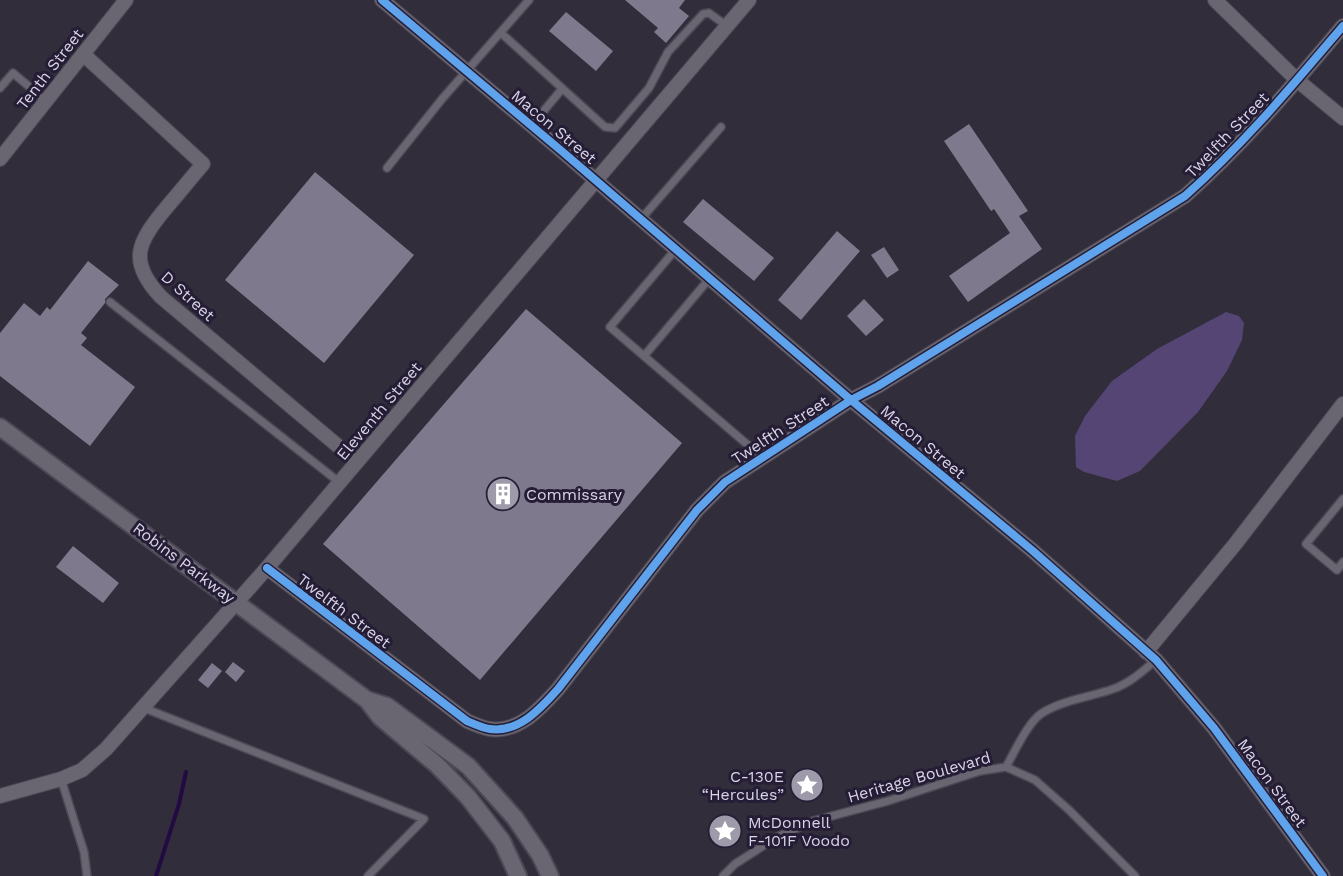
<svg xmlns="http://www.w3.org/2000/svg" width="1343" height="876" font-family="'Work Sans',sans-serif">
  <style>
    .green { fill: #544574 }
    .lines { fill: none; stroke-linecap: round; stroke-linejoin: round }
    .stream { stroke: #220a42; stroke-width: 4 }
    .building { fill: #7f798e }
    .service-casing { stroke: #4c4855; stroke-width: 10 }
    .minor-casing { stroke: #4c4855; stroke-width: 16 }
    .tertiary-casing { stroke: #4c4855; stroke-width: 20 }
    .service { stroke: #696671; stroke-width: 7 }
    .minor { stroke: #696671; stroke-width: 14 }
    .tertiary { stroke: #696671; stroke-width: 16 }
    .cycleway-casing { stroke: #251d36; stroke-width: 11 }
    .cycleway { stroke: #60a3ed; stroke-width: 8 }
    .labels { text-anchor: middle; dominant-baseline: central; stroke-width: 6; stroke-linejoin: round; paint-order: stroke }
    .street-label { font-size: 16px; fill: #d8d4e5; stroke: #251d36 }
    .poi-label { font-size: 16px; fill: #d8d4e5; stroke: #251d36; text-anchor: start }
  </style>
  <rect width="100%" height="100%" fill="#312d3b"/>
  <path class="green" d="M1226 312 1239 316 1244 323 1242 340 1227 371 1198 412 1140 471 1117 481 1084 472 1076 467 1075 436 1085 416 1112 381 1157 349Z"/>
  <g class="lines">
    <path class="stream" d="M156 876 179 804 186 772"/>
  </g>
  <path class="building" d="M625 0H685L679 8 689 16 666 43 654 32 658 28Z
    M566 12 613 51 596 71 549 31Z
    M969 124 1028 211 1019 216 1042 249 968 302 949 276 1010 233 994 209 991 211 944 141Z
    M315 172 414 255 324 363 225 280Z
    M703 199 774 258 754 281 683 222Z
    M837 231 860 251 801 320 778 300Z
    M884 247 899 270 887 278 871 255Z
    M88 261 119 285 105 299V303L81 333 87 338 81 345 135 387 90 446 0 376V333L24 303 40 316 47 307 50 310Z
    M864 299 884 320 866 336 847 316Z
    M526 309 682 443 480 680 323 544Z
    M73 546 119 583 103 603 56 567Z
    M233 662 245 671 236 682 225 672Z
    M212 663 222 671 208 688 198 680Z"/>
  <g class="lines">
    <g class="service-casing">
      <path id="service" d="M501 33 605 127 615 128 649 88 668 52 703 14 709 13 727 26
        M0 88 13 73 46 101
        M531 126 562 89
        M387 168 442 99 529 0
        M641 219 721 127
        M676 249 610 327 762 457
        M110 302 339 482
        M644 356 710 278
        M1343 499 1306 544 1337 570 1343 562
        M144 708 424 819 368 876
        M1006 767C1014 753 1028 722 1042 713 1063 700 1090 697 1113 689 1130 683 1143 671 1156 660
        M61 779 84 852 87 876
        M723 876 735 864 777 837 813 821 888 801 980 771 1006 767 1035 780 1069 810 1135 876"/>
    </g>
    <g class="minor-casing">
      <path id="minor" d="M382 0 564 153 851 400 1033 551 1156 660 1214 728 1323 876
        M1215 0 1297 80 1343 118
        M83 54 203 164C191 178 179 193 166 208 138 242 127 261 161 297L357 462
        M0 159 126 0
        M267 568 467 721C474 724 483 728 490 729 519 733 541 708 558 689L697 510 725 482 851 400 878 386 1185 196C1244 144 1292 86 1343 26
        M1146 652 1236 543 1343 404
        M0 796 61 779 82 770 106 749 267 568 749 0"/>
    </g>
    <g class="tertiary-casing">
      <path id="tertiary" d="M0 427 367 700 380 717 437 765 468 797 502 841 518 876
        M367 700 387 706 468 766 515 818 540 855 550 876"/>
    </g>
    <use href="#service" class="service"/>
    <use href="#minor" class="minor"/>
    <use href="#tertiary" class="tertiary"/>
    <g class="cycleway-casing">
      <path id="cycleway" d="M382 0 564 153 851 400 1033 551 1156 660 1214 728 1323 876
        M267 568 467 721C474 724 483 728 490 729 519 733 541 708 558 689L697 510 725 482 851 400 878 386 1185 196C1244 144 1292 86 1343 26"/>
    </g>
    <use href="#cycleway" class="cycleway"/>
  </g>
  <defs>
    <g id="building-disc" transform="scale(1.725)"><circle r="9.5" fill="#9e9aaa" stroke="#251d36"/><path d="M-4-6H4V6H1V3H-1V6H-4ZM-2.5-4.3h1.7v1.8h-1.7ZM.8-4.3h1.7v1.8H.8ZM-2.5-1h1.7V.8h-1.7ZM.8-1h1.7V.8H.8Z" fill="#fff"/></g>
    <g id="sight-disc" transform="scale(1.725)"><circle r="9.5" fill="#9e9aaa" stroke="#251d36"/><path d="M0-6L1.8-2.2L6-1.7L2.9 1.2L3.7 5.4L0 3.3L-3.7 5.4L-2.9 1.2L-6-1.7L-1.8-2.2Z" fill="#fff"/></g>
  </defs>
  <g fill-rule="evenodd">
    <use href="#building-disc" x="503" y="494"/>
    <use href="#sight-disc" x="807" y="785"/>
    <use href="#sight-disc" x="725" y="831"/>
  </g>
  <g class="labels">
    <g class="street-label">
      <text transform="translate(50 69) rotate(-52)">Tenth Street</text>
      <text transform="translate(554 127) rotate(40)">Macon Street</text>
      <text transform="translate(1227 135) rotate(-46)">Twelfth Street</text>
      <text transform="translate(188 296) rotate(42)">D Street</text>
      <text transform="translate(379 411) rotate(-50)">Eleventh Street</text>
      <text transform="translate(780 430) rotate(-33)">Twelfth Street</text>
      <text transform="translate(923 442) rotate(40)">Macon Street</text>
      <text transform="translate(184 563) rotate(37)">Robins Parkway</text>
      <text transform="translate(344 611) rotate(37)">Twelfth Street</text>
      <text transform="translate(919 777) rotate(-16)">Heritage Boulevard</text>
      <text transform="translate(1272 783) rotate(54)">Macon Street</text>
    </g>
    <g class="poi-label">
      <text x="526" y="494">Commissary</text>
      <text x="784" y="776" text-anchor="end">C-130E<tspan x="784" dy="18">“Hercules”</tspan></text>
      <text x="748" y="822">McDonnell<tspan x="748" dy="18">F-101F Voodo</tspan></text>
    </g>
  </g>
</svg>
